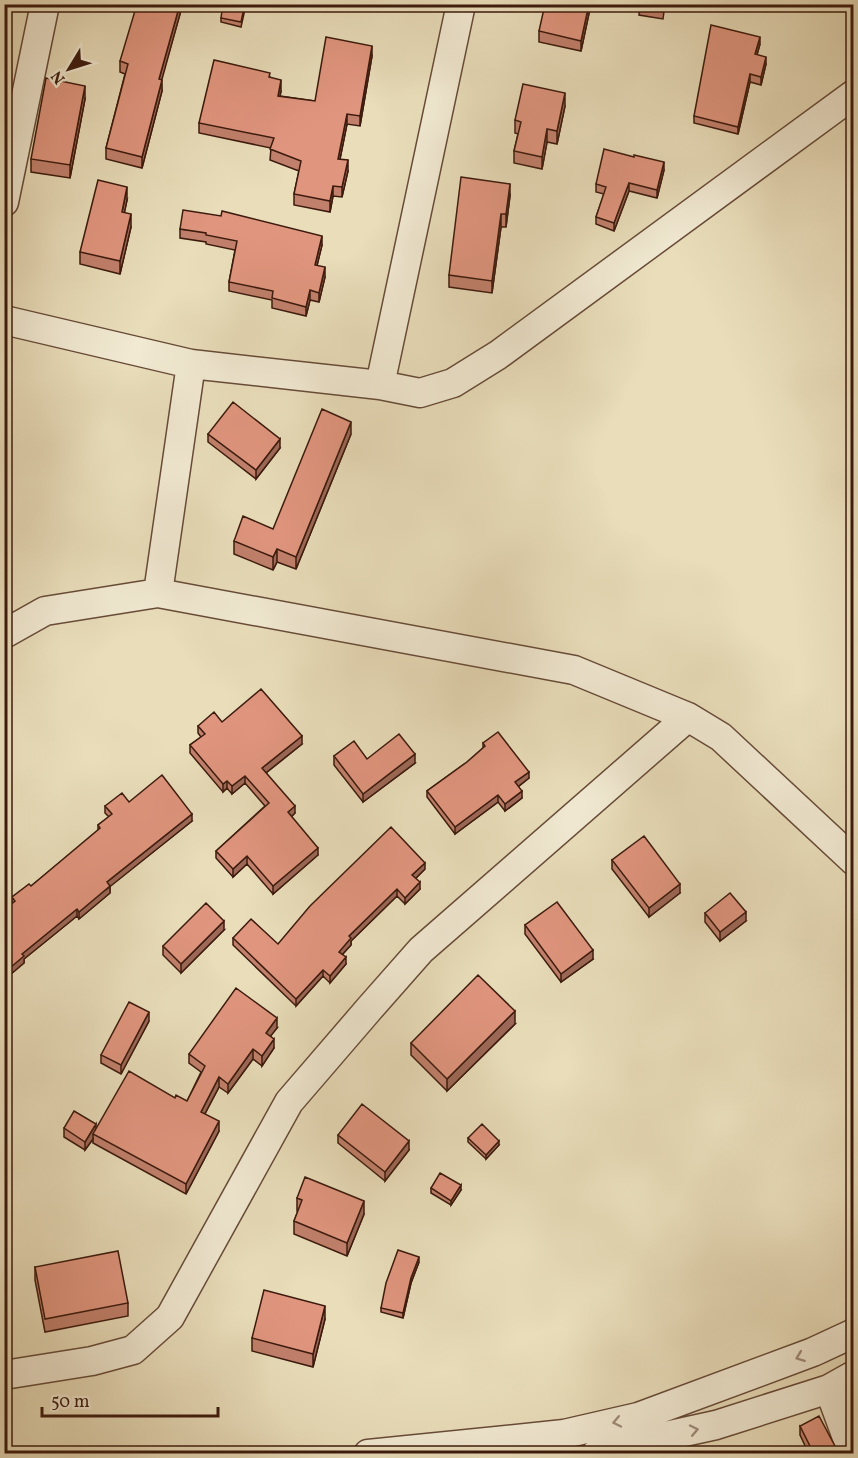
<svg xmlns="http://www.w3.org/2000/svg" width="858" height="1458" font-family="Vollkorn,serif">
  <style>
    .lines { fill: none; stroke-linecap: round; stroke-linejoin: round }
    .minor-casing { stroke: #674b38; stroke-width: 31 }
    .minor { stroke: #f1e9d2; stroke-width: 28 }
    .wall { fill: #c1806c; stroke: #3c1a0d; stroke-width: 1.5 }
    .shaded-wall { fill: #9d6858; stroke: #3c1a0d; stroke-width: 1.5 }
    .building { fill: #e0957e; stroke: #3c1a0d; stroke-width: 1.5 }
    .oneway { stroke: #a08c79 }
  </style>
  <rect width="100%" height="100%" fill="#e9ddba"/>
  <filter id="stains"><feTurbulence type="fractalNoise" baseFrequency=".00333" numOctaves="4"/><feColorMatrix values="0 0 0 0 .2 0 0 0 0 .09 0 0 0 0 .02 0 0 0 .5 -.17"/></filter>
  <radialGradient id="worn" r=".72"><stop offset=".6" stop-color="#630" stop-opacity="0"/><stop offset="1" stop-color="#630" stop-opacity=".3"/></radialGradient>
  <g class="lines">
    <g class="minor-casing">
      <path id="minor" d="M4 202 45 4
        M4 320 191 364 380 385 461 4
        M380 385 420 393 453 383 498 355 854 94
        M158 593 191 364
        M4 634 45 611 158 593 574 670 688 717 721 737 854 861
        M4 1375 92 1361 133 1350 170 1317 289 1102 369 1009 421 950 688 717
        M829 1389 853 1454
        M368 1454 564 1434 638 1417 813 1352 854 1333
        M596 1454 643 1441 716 1425 829 1389 854 1375"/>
    </g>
    <use href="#minor" class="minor"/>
  </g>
  <path class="wall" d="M591 4 581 51 539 42V31Z
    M640 4H665L663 19 639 15Z
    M245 9 241 27 221 22V18Z
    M180 14 161 80 162 91 142 168 106 159V148L125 74 120 72V61Z
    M760 44 757 55 766 64 761 85 750 82 738 134 694 123V116Z
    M372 56 360 126 347 124 340 159 348 171 342 197 333 196 330 212 294 205V194L299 171 270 160 271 148 199 133V123L270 77 281 91 280 96 315 101Z
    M85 99 70 178 31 172V159Z
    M565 106 557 144 547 142 542 169 514 163V151L518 134 515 133V120Z
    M664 170 657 198 629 191 614 231 596 224V217L604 194 596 192V184Z
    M510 196 506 227H501L492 293 449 287V275Z
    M127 200 124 213 131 227 120 274 80 264V252Z
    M180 229 322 245 317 265 325 277 319 302 310 300 306 316 272 308V300L229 291V282L235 250 206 244V242L180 238Z
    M208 434 280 448 256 479 208 442Z
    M351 434 296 569 277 562 273 570 234 554V541L273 529Z
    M222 722 302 744 266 773 295 813 291 817 318 855 273 894 247 864 233 877 216 858V851L265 806 245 783 232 794 227 788 223 792 190 753V745L201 737 198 733V726Z
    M483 743 529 778 518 787 522 798 505 811 498 802 455 834 427 797V791L467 762 483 748Z
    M334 756 367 759 415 763 363 802 334 765Z
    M129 802 192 821 110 886V893L79 919 77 916 24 959V963L4 980V910L12 904V897L31 886 98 831V825L109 817 105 813V806Z
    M612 860 680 893 649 917 612 869Z
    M425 869 416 878 420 889 405 904 397 896 351 941V945L342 955 346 964 330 983 323 976 296 1006 233 945V938L278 944Z
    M705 913 746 921 720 941 705 922Z
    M525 925 593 959 561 982 525 934Z
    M224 930 181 973 163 955V946Z
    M149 1021 121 1074 101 1063V1055Z
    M515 1024 447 1091 411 1055V1043Z
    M277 1028 270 1036 274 1048 262 1066 253 1059 228 1093 219 1087 205 1114 219 1131 186 1194 93 1143V1139L85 1150 64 1137V1128H96L175 1098 187 1101 201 1072 189 1063V1054Z
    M338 1135 409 1150 385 1181 338 1143Z
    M468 1138 499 1145 486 1159 468 1142Z
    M431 1188 461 1190 451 1205 431 1193Z
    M297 1198 364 1214 347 1256 294 1234V1221L298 1211H297Z
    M419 1262 411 1283 403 1318 381 1312V1308Z
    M35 1267 128 1303V1316L45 1332 35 1280Z
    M325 1319 313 1367 252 1351V1338Z
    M800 1426 836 1454H809L800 1435Z"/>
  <path class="shaded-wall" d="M180 4V14L159 90V79Z
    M589 4H591L581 51V41Z
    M760 37V44L755 61V54Z
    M372 46V56L360 126V116Z
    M766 57V64L761 85V77Z
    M750 74V82L738 134V127Z
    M162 80V91L142 168V157Z
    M281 80V91L278 106V96Z
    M85 86V99L70 178V165Z
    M565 93V106L557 144V131Z
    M347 114V124L338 169V159Z
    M547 129V142L542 169V157Z
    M348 160V171L342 197V187Z
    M664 162V170L657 198V190Z
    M629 183V191L614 231V223Z
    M510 184V196L506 227V214Z
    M333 186V196L330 212V201Z
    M127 187V200L122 225V212Z
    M131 214V227L120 274V261Z
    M501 214V227L492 293V281Z
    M322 236V245L315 274V265Z
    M325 267V277L319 302V293Z
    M310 290V300L306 316V307Z
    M351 422V434L296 569V557Z
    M280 439V448L256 479V470Z
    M277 549V562L273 570V557Z
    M302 736V744L262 776V768Z
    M415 754V763L363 802V794Z
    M529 772V778L515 789V782Z
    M245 776V783L232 794V786Z
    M227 781V788L223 792V784Z
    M522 791V798L505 811V804Z
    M498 795V802L455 834V827Z
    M295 806V813L288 820V812Z
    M192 814V821L107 889V882Z
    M318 848V855L273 894V886Z
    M247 856V864L233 877V869Z
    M425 863V869L412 882V875Z
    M420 882V889L405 904V898Z
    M680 884V893L649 917V908Z
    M110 886V893L79 919V912Z
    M397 889V896L351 941V945L339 958V952L349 936Z
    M77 909V916L24 959V963L4 980V973L22 954Z
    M746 912V921L720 941V932Z
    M224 921V930L181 973V964Z
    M593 950V959L561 982V974Z
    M346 957V964L330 983V976Z
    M323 970V976L296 1006V999Z
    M515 1011V1024L447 1091V1079Z
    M149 1012V1021L121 1074V1065Z
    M277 1018V1028L266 1042V1033Z
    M274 1039V1048L262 1066V1056Z
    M253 1049V1059L228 1093V1084Z
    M219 1077V1087L201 1121V1112Z
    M219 1121V1131L186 1194V1184Z
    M96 1124V1133L93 1134V1139L85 1150V1142Z
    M409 1141V1150L385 1181V1172Z
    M499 1141V1145L486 1159V1155Z
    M461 1185V1190L451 1205V1201Z
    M364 1201V1214L347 1256V1243Z
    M419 1257V1262L411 1283 403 1318V1313L411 1278Z
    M325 1306V1319L313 1367V1354Z
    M836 1448V1454H825Z"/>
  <path class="building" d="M137 4H180L159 79 162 80 142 157 106 148 128 64 120 61Z
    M223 4H245L241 22 221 18Z
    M545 4H589L581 41 539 31Z
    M640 4H664L663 12 639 8Z
    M711 25 760 37 755 54 766 57 761 77 750 74 738 127 694 116Z
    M326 37 372 46 360 116 347 114 338 159 348 160 342 187 333 186 330 201 294 194 301 161 270 149 274 138 199 123 214 60 270 73 269 77 281 80 278 96 315 101Z
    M46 78 85 86 70 165 31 159Z
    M523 84 565 93 557 131 547 129 542 157 514 151 521 122 515 120Z
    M604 149 634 157V155L664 162 657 190 629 183 614 223 596 217 606 187 596 184Z
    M461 177 510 184 506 214H501L492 281 449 275Z
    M98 180 127 187 122 212 131 214 120 261 80 252Z
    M183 210 221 216 222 211 322 236 315 265 325 267 319 293 310 290 306 307 272 298 273 291 229 282 237 241 206 235V233L180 229Z
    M233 402 280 439 256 470 208 434Z
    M322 409 351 422 296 557 277 549 273 557 234 541 243 516 273 529Z
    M261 689 302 736 262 768 295 806 288 812 318 848 273 886 247 856 233 869 216 851 269 803 245 776 232 786 227 781 223 784 190 745 205 734 198 726 214 712 222 722Z
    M498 732 529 772 515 782 522 791 505 804 498 795 455 827 427 791 467 762 485 746 483 743Z
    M399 734 415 754 363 794 334 756 354 741 367 759Z
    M162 775 192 814 107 882 110 886 79 912 77 909 22 954 24 956 4 973V910L15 901 12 897 29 884 31 886 100 828 98 825 112 814 105 806 122 793 129 802Z
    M391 827 425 863 412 875 420 882 405 898 397 889 349 936 351 938 339 952 346 957 330 976 323 970 296 999 233 938 251 919 278 944 310 906Z
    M644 836 680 884 649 908 612 860Z
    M730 893 746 912 720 932 705 913Z
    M557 902 593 950 561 974 525 925Z
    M206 903 224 921 181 964 163 946Z
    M478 975 515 1011 447 1079 411 1043Z
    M236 988 277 1018 266 1033 274 1039 262 1056 253 1049 228 1084 219 1077 201 1112 219 1121 186 1184 93 1134 129 1071 175 1098 176 1095 187 1101 205 1066 189 1054Z
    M129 1002 149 1012 121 1065 101 1055Z
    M362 1104 409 1141 385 1172 338 1135Z
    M74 1111 96 1124 85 1142 64 1128Z
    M482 1124 499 1141 486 1155 468 1138Z
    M440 1173 461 1185 451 1201 431 1188Z
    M305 1177 364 1201 347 1243 294 1221 302 1200 297 1198Z
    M398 1250 419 1257 411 1278 403 1313 381 1308 386 1283Z
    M118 1251 128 1303 45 1319 35 1267Z
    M264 1290 325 1306 313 1354 252 1338Z
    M819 1416 836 1448 825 1454H814L800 1426Z"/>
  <defs><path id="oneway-chevron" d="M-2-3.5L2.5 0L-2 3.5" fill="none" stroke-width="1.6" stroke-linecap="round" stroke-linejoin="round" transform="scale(1.5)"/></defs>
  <g class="oneway">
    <use href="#oneway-chevron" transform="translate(800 1357) rotate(159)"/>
    <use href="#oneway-chevron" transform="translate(617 1422) rotate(168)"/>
    <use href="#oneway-chevron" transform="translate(694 1430) rotate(-12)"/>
  </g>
  <rect width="858" height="1458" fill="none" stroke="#e9ddba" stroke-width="24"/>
  <rect x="6" y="6" width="846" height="1446" fill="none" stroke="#3c1a0d" stroke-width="3"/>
  <rect x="12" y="12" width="834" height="1434" fill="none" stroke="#3c1a0d" stroke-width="1.5"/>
  <g transform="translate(69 69) rotate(232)" stroke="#f1e9d2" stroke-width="4.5" paint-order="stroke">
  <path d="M0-4.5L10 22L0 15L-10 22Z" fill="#3c1a0d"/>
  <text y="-9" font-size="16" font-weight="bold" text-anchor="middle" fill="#3c1a0d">N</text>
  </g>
  <path d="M42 1407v9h176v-9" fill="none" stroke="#3c1a0d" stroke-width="3"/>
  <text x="51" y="1407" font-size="18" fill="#3c1a0d" stroke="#f1e9d2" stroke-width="4.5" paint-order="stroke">50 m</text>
  <rect width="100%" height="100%" filter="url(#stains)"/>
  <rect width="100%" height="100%" fill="url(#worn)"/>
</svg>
